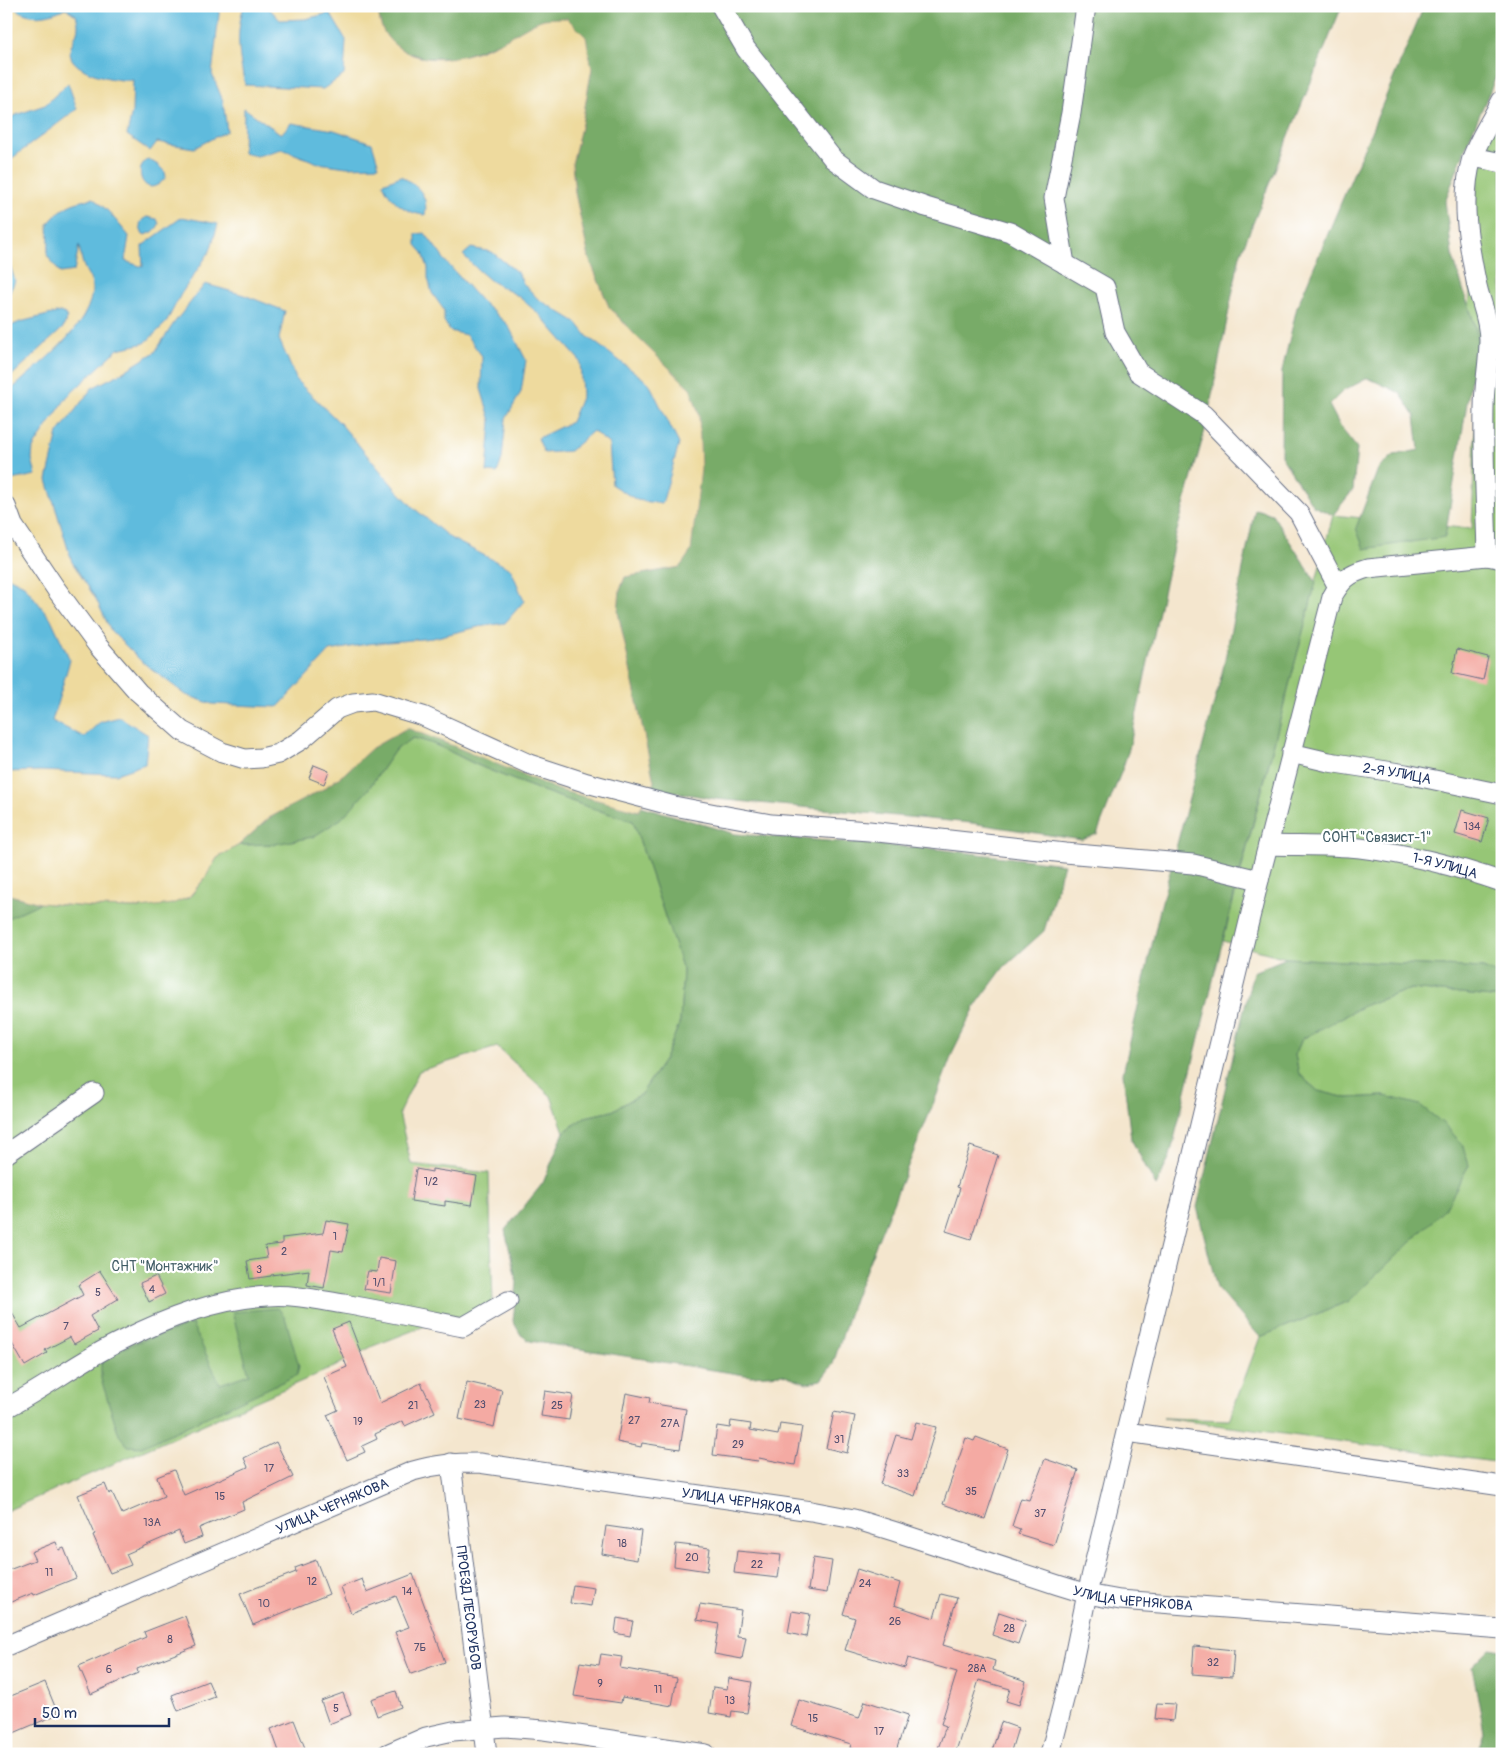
<svg xmlns="http://www.w3.org/2000/svg" width="1508" height="1760" font-family="Pangolin,sans-serif">
  <style>
    .green { fill: #96c676; stroke: #587a6a }
    .forest { fill: #78ab67; stroke: #4a6d62 }
    .sand { fill: #eeda9e; stroke: #84847e }
    .water { fill: #5fbbdd; stroke: #3d759e }
    .building { fill: #f4aaa3 }
    .lines { fill: none; stroke-linecap: round; stroke-linejoin: round }
    .minor-casing { stroke: #676f85; stroke-width: 21 }
    .minor { stroke: #fff; stroke-width: 19 }
    .labels { text-anchor: middle; dominant-baseline: central; stroke-width: 4.5; stroke-linejoin: round; paint-order: stroke }
    .number-label { font-size: 11px; fill: #514e6f }
    .street-label { font-size: 14px; fill: #1b2f5e; stroke: #fff }
    .park-label { font-size: 14px; fill: #405c65; stroke: #fff }
  </style>
  <rect width="100%" height="100%" fill="#fff"/>
  <filter id="ink" filterUnits="userSpaceOnUse"><feTurbulence type="fractalNoise" baseFrequency=".02" numOctaves="2"/><feDisplacementMap in="SourceGraphic" scale="10" xChannelSelector="R" yChannelSelector="G"/><feConvolveMatrix kernelMatrix="1 2 1 2 8 2 1 2 1" color-interpolation-filters="sRGB"/></filter>
  <filter id="wash" filterUnits="userSpaceOnUse"><feTurbulence type="fractalNoise" baseFrequency=".0096" numOctaves="4" result="noise"/><feDisplacementMap in="SourceGraphic" scale="20" xChannelSelector="R" yChannelSelector="G"/><feGaussianBlur stdDeviation="1.12" result="paint"/><feColorMatrix in="noise" values="0 0 0 0 0 0 0 0 0 0 0 0 0 0 0 0 0 1.4 0 .05"/><feComposite in="paint" operator="in"/></filter>
  <g filter="url(#wash)">
    <rect width="100%" height="100%" fill="#f4e6ce"/>
    <path class="green" d="M1502 96V976L1483 968 1286 958 1223 941 1333 515 1472 529 1478 336 1469 306 1479 154Z
      M413 738C439 743 460 758 484 768 533 788 582 806 633 821L683 970 680 1022 665 1059 641 1094 612 1111 585 1117 564 1132 551 1096 497 1047 419 1071 399 1113 411 1164 489 1173 493 1304 467 1321 425 1326 373 1346 334 1367 6 1511V894L40 903 90 907 141 908 189 898 205 878 217 858 239 845 275 844 367 791 395 750Z
      M1411 989 1502 998V1463L1163 1418 1229 1420 1260 1337 1349 1301 1469 1166 1462 1144 1445 1125 1385 1096 1347 1098 1318 1091 1299 1074 1295 1055 1302 1039 1363 1006Z"/>
    <path class="forest" d="M379 6H1342L1240 255 1205 430 1175 538 1129 749 1122 770 1097 834 1082 840 971 823 716 799 651 788 654 782 618 612 620 590 625 577 680 567 636 336 609 307 589 258 575 193 572 164 582 123 592 68 498 43 457 58H424L401 50 390 41 382 29 378 13Z
      M1424 6H1502V63L1470 137 1445 201 1452 254 1478 336 1445 537 1364 549 1356 528 1378 469 1394 455 1419 450 1415 416 1400 393 1368 378 1343 391 1329 405 1341 428 1357 448 1353 490 1333 515 1313 506 1281 456 1282 371 1297 307Z
      M1255 509 1272 514 1316 582 1229 915 1170 1156 1156 1186 1131 1139 1123 1073 1160 909 1223 669Z
      M407 728 638 811 641 806 735 834 936 849 1064 864 1044 931 1004 967 976 1005 954 1049 940 1087 854 1299 833 1364 821 1380 807 1383 782 1374 751 1376 530 1341 521 1335 513 1321 517 1283 505 1230 543 1183 564 1132 585 1117 612 1111 641 1094 665 1059 680 1022 683 970 633 821C582 806 533 788 484 768 460 758 439 743 413 738L395 750 367 791 341 819 313 837 275 844 239 845 269 818 323 789 344 774 372 748Z
      M6 894 40 903 6 919Z
      M1286 958 1483 968 1502 976V998L1411 989 1363 1006 1302 1039 1295 1055 1299 1074 1318 1091 1347 1098 1385 1096 1420 1105 1445 1125 1462 1144 1469 1165 1445 1209 1349 1301 1260 1337 1217 1288 1197 1207 1253 972Z
      M278 1308 285 1317 299 1366 297 1375 142 1447 128 1446 119 1435 101 1379V1366L105 1356 135 1343 192 1324 220 1384 249 1374 232 1312Z
      M1490 1648 1502 1650V1754H1477L1484 1731 1472 1666Z"/>
    <path class="sand" d="M6 6H379C377 20 383 35 394 44 425 71 474 56 506 39 517 33 533 22 544 19 551 18 560 18 567 18L586 37 592 68 582 123 572 164 575 193 589 258 609 307 636 336 691 389 699 415 701 469 691 551 680 567 625 577 620 590 618 612 654 782 639 811 559 790 456 747 407 728 372 748 344 774 323 789 269 818 239 845 217 858 205 878 189 897 172 904 141 908 90 907 40 903 6 894Z"/>
    <path class="water" d="M13 6H220L212 74 223 101 227 131 194 148 157 142 150 151 127 135 132 112 133 80C118 82 70 73 70 52 70 44 78 35 78 26 78 23 77 18 76 15L65 8C49 17 27 20 13 6Z
      M244 6H267L280 20 305 19 330 13 346 40 344 75 323 89 245 85C239 58 235 33 244 6Z
      M68 83 77 109 11 159 6 167V126L13 116 45 105Z
      M244 108 281 134 291 123 334 130 372 143 379 166 347 167 318 163 282 149 257 156 243 153Z
      M148 159 158 165 165 172 166 177C145 204 131 168 148 159Z
      M401 176C417 186 429 194 425 215 407 214 389 200 383 183Z
      M93 198 108 211 129 236 125 261 143 267 142 246 182 217 218 224 210 251 181 294 166 323 145 343 118 349 67 397 33 448 32 459 36 475 6 481V395C32 368 95 327 92 285 91 278 85 271 83 264 81 258 80 251 79 245L74 271 60 273 47 255 49 243 48 224C64 205 70 204 93 198Z
      M147 217 157 219 159 224C156 231 151 234 143 235 139 227 138 221 147 217Z
      M425 233 447 263 480 300 508 325 526 360 521 392 506 419 502 459 497 473 487 472 491 421 481 389 482 356 466 335 450 331 444 321V310L432 293 428 278V268L423 253 416 245V234Z
      M471 248 492 252 518 273 523 283 538 299 576 322 588 337 649 383 679 444 662 504 637 500 612 485 609 444 593 431 570 451 544 453 538 438 571 422 582 395 580 361 540 315 518 296 491 281 477 269 463 255Z
      M6 261 9 262 15 281 6 300Z
      M205 284 244 295 285 311 279 339 297 381 340 423 394 487 415 509 450 538 511 569 524 601 505 623 478 627 433 638 366 644 330 651 278 707 212 704 186 695 141 661 111 631 96 599 72 562 47 480 58 433 92 388 123 372 155 352 174 323Z
      M60 312 65 314 67 318 63 328 6 381V328L20 322Z
      M6 576 24 585 51 619 70 660 52 721 84 737 100 722 120 717 148 735 145 764 116 774 40 771 6 772Z"/>
    <g id="blocks">
      <path class="building" d="M1457 649 1488 657 1483 680 1452 673Z
        M314 765 329 771 324 784 309 778Z
        M1462 810 1489 818 1482 842 1455 834Z
        M970 1146 998 1155 971 1239 946 1231 960 1188 957 1187Z
        M416 1169 432 1172V1169L477 1176 472 1205 445 1201V1206L411 1201Z
        M326 1220 349 1224 343 1252 331 1250 324 1288 307 1285 309 1270 271 1275V1276L250 1279 247 1261 267 1258 265 1246 282 1244V1238L323 1233Z
        M379 1258 396 1261 391 1293 364 1289 368 1271 377 1272Z
        M100 1271 118 1299 90 1316 98 1331 74 1344 70 1337 45 1350 47 1353 25 1366 6 1333V1303L21 1328 83 1295 78 1285Z
        M156 1276 165 1294 149 1302 140 1283Z
        M349 1322 380 1403 421 1383 435 1412 405 1426 403 1421 375 1434 377 1439 362 1446 365 1452 347 1460 327 1415 338 1410 324 1377 347 1367 332 1329Z
        M467 1382 502 1390 494 1427 459 1419Z
        M545 1391 573 1395 569 1420 541 1416Z
        M626 1393 650 1398 649 1403 686 1409 680 1449 642 1443 641 1447 617 1442Z
        M834 1412 855 1416 847 1453 826 1448Z
        M731 1421 751 1424 750 1430 778 1435 780 1424 802 1427 795 1465 759 1458 758 1461 713 1455 717 1426 730 1428Z
        M916 1422 936 1427 915 1496 880 1484 896 1435 911 1439Z
        M976 1437 1008 1449 985 1519 943 1504 966 1438 974 1441Z
        M276 1442 293 1477 242 1502 244 1509 199 1528 202 1537 184 1544 179 1531 126 1554 131 1565 110 1573 93 1535 95 1534 78 1495 105 1484 109 1494 112 1492 122 1514 164 1496 157 1477 174 1470 184 1495 248 1467 244 1458Z
        M1045 1459 1078 1470 1054 1545 1018 1534 1020 1529 1012 1526 1021 1498 1029 1500Z
        M606 1526 641 1531 637 1560 602 1554Z
        M56 1542 59 1550 64 1548 76 1578 34 1595 33 1593 6 1604V1571L35 1560 31 1552Z
        M676 1544 710 1548 707 1571 674 1566Z
        M737 1551 781 1555 778 1578 734 1573Z
        M813 1558 832 1561 827 1593 808 1590Z
        M316 1560 329 1594 253 1625 240 1594 296 1572 295 1568Z
        M857 1569 900 1583 894 1605 934 1618 941 1594 957 1598 943 1645 995 1661 993 1670 1026 1681 1019 1705 1006 1701 1010 1689 979 1680 955 1754H936L946 1726 941 1724 957 1672 908 1658 905 1668 845 1650 855 1618 843 1614Z
        M413 1574 445 1662 411 1674 395 1632 409 1627 396 1596 351 1613 341 1587 362 1579 367 1592Z
        M573 1585 594 1588 591 1606 570 1603Z
        M700 1604 741 1610 737 1636 746 1637 742 1659 714 1654 719 1624 697 1620Z
        M792 1611 810 1614 806 1637 788 1633Z
        M999 1612 1026 1621 1018 1644 992 1635Z
        M185 1616 196 1646 137 1669 138 1673 91 1694 79 1666 146 1637 144 1632Z
        M617 1618 633 1621 630 1636 615 1633Z
        M1194 1646 1234 1650 1232 1677 1192 1674Z
        M601 1654 622 1657 620 1668 677 1678 672 1706 622 1697 621 1703 574 1696 580 1662 599 1665Z
        M729 1678 752 1682 747 1713 732 1711 731 1717 709 1713 713 1687 727 1689Z
        M208 1681 215 1697 178 1711 172 1695Z
        M45 1682 58 1714 9 1735 6 1727V1698Z
        M396 1691 401 1707 377 1716 371 1699Z
        M343 1693 351 1715 329 1724 321 1701Z
        M799 1700 859 1718 865 1701 908 1715 895 1754H868L850 1748 851 1744 791 1726Z
        M1157 1703 1175 1704 1173 1721 1155 1719Z
        M294 1720 305 1748 289 1754H280L271 1729Z
        M1001 1722 1018 1728 1010 1754H991Z"/>
    </g>
  </g>
  <g filter="url(#ink)">
    <use href="#blocks" fill-opacity="0" stroke="#676f85" stroke-width="1"/>
    <g class="lines">
      <g class="minor-casing">
        <g id="minor">
          <path d="M721 6 746 49 833 159 874 189 926 207 1010 232 1105 287 1115 332 1138 372 1204 415 1299 513 1338 587"/>
          <path d="M1473 157 1502 163"/>
          <path d="M1065 264 1054 198 1071 113 1086 6"/>
          <path d="M6 506 13 525 56 589 98 646 138 692 182 731 222 752 245 759 261 758 278 754 301 740 337 709 353 703 373 701 423 716 529 764 587 783 674 806 716 814 771 824 869 831 1065 853 1193 864 1259 880"/>
          <path d="M1487 556C1486 507 1483 458 1484 408 1484 386 1489 363 1489 340 1489 318 1480 302 1476 281 1468 241 1460 199 1472 158 1479 138 1492 119 1502 100"/>
          <path id="s1" d="M1291 753 1329 762 1406 774 1502 794"/>
          <path id="s2" d="M1268 845C1299 846 1329 845 1360 848 1408 854 1456 866 1502 882"/>
          <path d="M6 1154 94 1093"/>
          <path d="M6 1408C45 1388 81 1360 121 1341 167 1318 216 1299 268 1296 293 1294 319 1300 344 1304 384 1311 423 1319 463 1327L508 1301"/>
          <path d="M1127 1432 1502 1486"/>
          <path id="s3" d="M451 1463 487 1754"/>
          <path id="s4" d="M6 1646 413 1471C436 1464 456 1463 479 1463L811 1511 854 1519 893 1531 1058 1585 1087 1594 1120 1600 1502 1629"/>
          <path d="M387 1754 426 1737 453 1731 505 1727 544 1730 706 1754"/>
          <path d="M1050 1754 1070 1676 1087 1594 1259 880 1332 597C1342 579 1348 574 1368 568L1487 556 1502 559"/>
        </g>
      </g>
      <use href="#minor" class="minor"/>
    </g>
  </g>
  <g class="labels">
    <g class="number-label">
      <text x="1472" y="826">134</text>
      <text x="431" y="1181">1/2</text>
      <text x="335" y="1236">1</text>
      <text x="284" y="1251">2</text>
      <text x="259" y="1269">3</text>
      <text x="379" y="1282">1/1</text>
      <text x="152" y="1289">4</text>
      <text x="98" y="1292">5</text>
      <text x="66" y="1326">7</text>
      <text x="480" y="1404">23</text>
      <text x="413" y="1405">21</text>
      <text x="557" y="1405">25</text>
      <text x="634" y="1420">27</text>
      <text x="358" y="1421">19</text>
      <text x="670" y="1423">27А</text>
      <text x="839" y="1439">31</text>
      <text x="738" y="1444">29</text>
      <text x="269" y="1468">17</text>
      <text x="903" y="1473">33</text>
      <text x="971" y="1491">35</text>
      <text x="220" y="1496">15</text>
      <text x="1040" y="1513">37</text>
      <text x="152" y="1522">13А</text>
      <text x="622" y="1543">18</text>
      <text x="692" y="1557">20</text>
      <text x="757" y="1564">22</text>
      <text x="49" y="1572">11</text>
      <text x="312" y="1581">12</text>
      <text x="865" y="1583">24</text>
      <text x="407" y="1591">14</text>
      <text x="264" y="1603">10</text>
      <text x="895" y="1621">26</text>
      <text x="1009" y="1628">28</text>
      <text x="170" y="1639">8</text>
      <text x="420" y="1647">7Б</text>
      <text x="1213" y="1662">32</text>
      <text x="977" y="1668">28А</text>
      <text x="109" y="1669">6</text>
      <text x="600" y="1683">9</text>
      <text x="658" y="1689">11</text>
      <text x="730" y="1700">13</text>
      <text x="336" y="1708">5</text>
      <text x="813" y="1718">15</text>
      <text x="879" y="1731">17</text>
    </g>
    <g class="street-label">
      <text stroke="none"><textPath href="#s1" startOffset="108">2-Я УЛИЦА</textPath></text>
      <text stroke="none"><textPath href="#s2" startOffset="179">1-Я УЛИЦА</textPath></text>
      <text stroke="none"><textPath href="#s4" startOffset="775">УЛИЦА ЧЕРНЯКОВА</textPath></text>
      <text stroke="none"><textPath href="#s4" startOffset="355">УЛИЦА ЧЕРНЯКОВА</textPath></text>
      <text stroke="none"><textPath href="#s4" startOffset="1180">УЛИЦА ЧЕРНЯКОВА</textPath></text>
      <text stroke="none"><textPath href="#s3" startOffset="146">ПРОЕЗД ЛЕСОРУБОВ</textPath></text>
    </g>
    <g class="park-label">
      <text x="1377" y="837">СОНТ "Связист-1"</text>
      <text x="165" y="1266">СНТ "Монтажник"</text>
    </g>
  </g>
  <rect width="1508" height="1760" fill="none" stroke="#fff" stroke-width="25"/>
  <path d="M35 1718v8h134v-8" fill="none" stroke="#1b2f5e" stroke-width="2.5"/>
  <text x="42" y="1718" font-size="15" fill="#1b2f5e" stroke="#ffffff" stroke-width="4" paint-order="stroke">50 m</text>
</svg>
